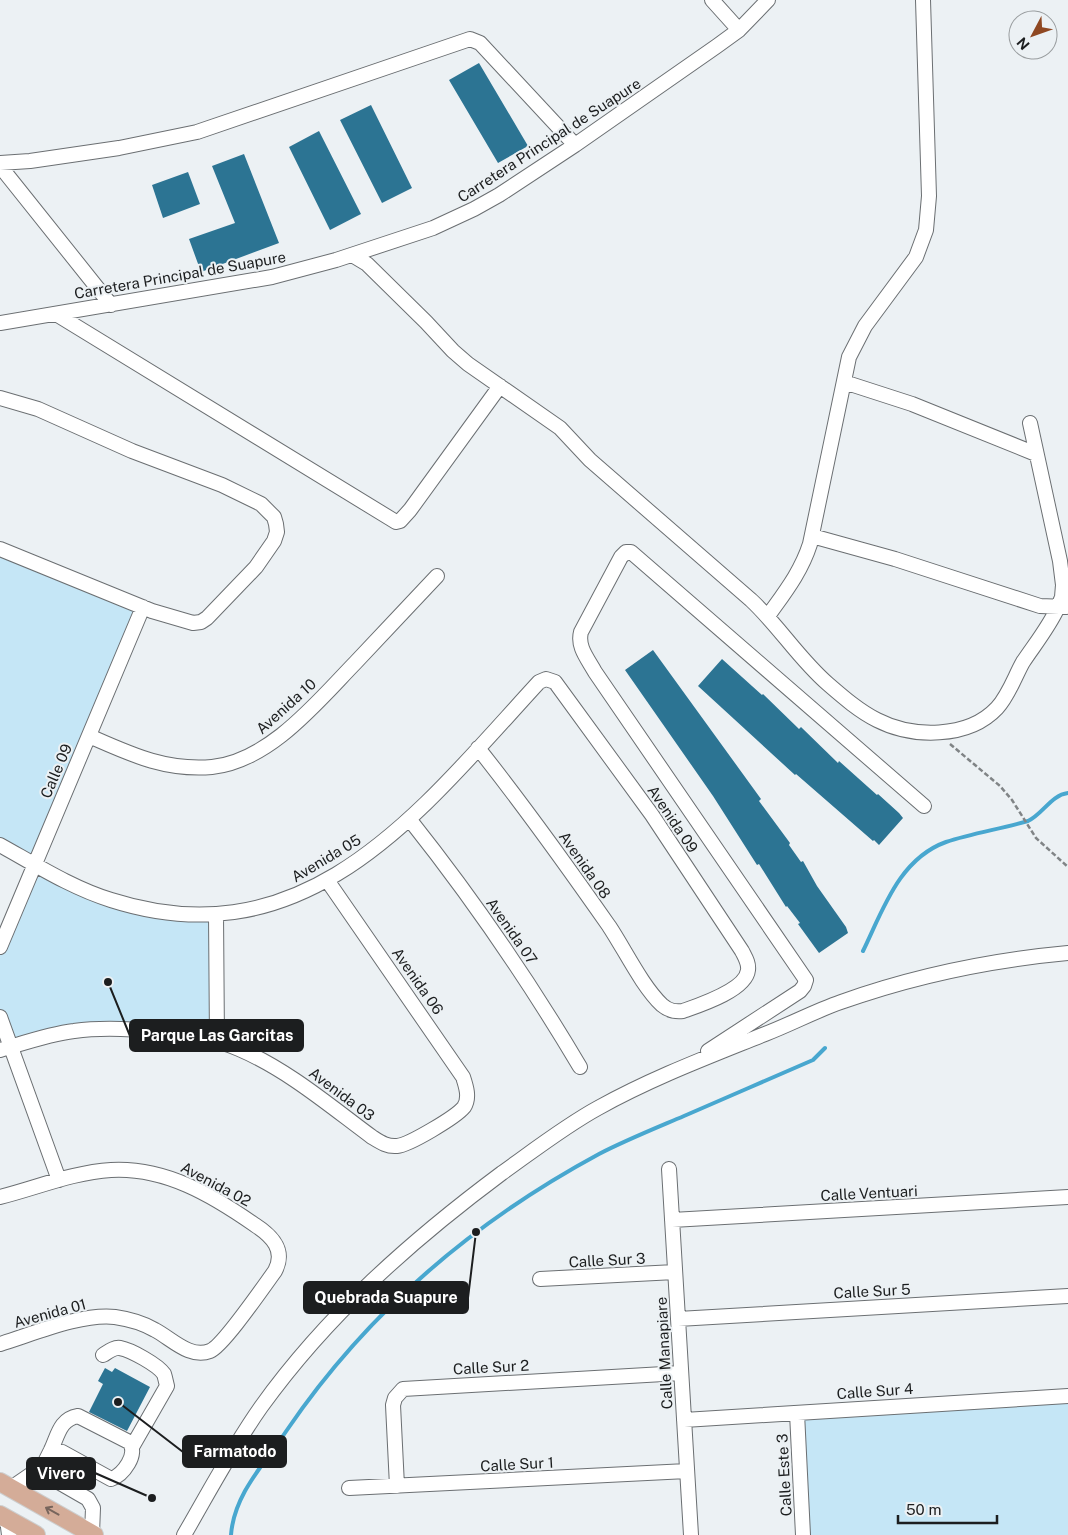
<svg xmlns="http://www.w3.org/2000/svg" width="1068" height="1535" font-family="'Public Sans',sans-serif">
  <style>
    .green { fill: #c5e6f6 }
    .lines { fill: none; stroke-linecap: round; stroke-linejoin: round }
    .stream { stroke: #48a7cf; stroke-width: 4 }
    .building { fill: #2c7493 }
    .minor-casing { stroke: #6b6f72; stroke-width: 16 }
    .major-casing { stroke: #cdcece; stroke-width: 20 }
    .path { stroke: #808486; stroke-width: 2.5; stroke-dasharray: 5 2.5; stroke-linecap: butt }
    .minor { stroke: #fff; stroke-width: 14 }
    .major { stroke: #d4ac98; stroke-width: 18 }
    .oneway { stroke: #78655c }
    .labels { text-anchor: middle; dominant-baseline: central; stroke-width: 4; stroke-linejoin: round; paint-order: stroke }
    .street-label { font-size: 15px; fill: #1c1e1f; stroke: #ecf1f4 }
    .leader { fill: none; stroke: #1c1e1f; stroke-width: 2 }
    .callout-dot { fill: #1c1e1f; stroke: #ecf1f4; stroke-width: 2 }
    .callout { fill: #1c1e1f; stroke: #1c1e1f; stroke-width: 2 }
    .callout-label { font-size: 16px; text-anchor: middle; font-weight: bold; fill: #fff }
  </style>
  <rect width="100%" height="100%" fill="#ecf1f4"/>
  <path class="green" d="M0 549 143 607 35 864 89 892 216 914 217 1041 128 1030 10 1047 0 1017V947L35 864 0 845Z
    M1068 1396V1535H803L797 1413Z"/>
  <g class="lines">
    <path class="stream" d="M863 951C883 910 899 859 946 842 973 833 1001 829 1028 821 1043 814 1051 795 1068 793
      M231 1535C234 1494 265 1463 287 1430 368 1311 473 1222 599 1154 626 1140 656 1128 684 1116 727 1097 770 1079 813 1060L825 1048"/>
  </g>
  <path class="building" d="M479 63 528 146 498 163 449 80Z
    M371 105 412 188 382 203 340 120Z
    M319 131 361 214 330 230 289 147Z
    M244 154 279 243 201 272 189 239 235 223 212 166Z
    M188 172 200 204 163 218 152 185Z
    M653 650 761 799 759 801 790 843 789 845 801 862 803 861 817 886 846 927 848 933 819 953 798 924 800 923 787 906 786 907 759 864 757 865 713 796 625 670Z
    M722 659 762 695 763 694 799 729 801 727 838 763 839 761 877 795 878 794 899 813 903 818 879 845 874 840 873 841 796 774 795 775 698 686Z
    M105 1368 112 1372 115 1368 150 1387 127 1431 89 1412 103 1384 98 1381Z"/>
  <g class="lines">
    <g class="minor-casing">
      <path id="minor" d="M712 0 739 30
        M0 163 30 161 119 148 197 132 470 39 480 43 575 145
        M0 166 111 305
        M352 255 367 264 426 322 453 351 468 364 560 428 590 460 751 600C779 626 799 659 828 684 843 697 859 711 877 720 912 738 968 739 997 708 1009 695 1015 676 1023 662 1035 644 1049 627 1058 607L1062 597 1063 585 1060 561 1030 423
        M56 314 396 522 400 521 410 510 500 386
        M0 323 272 277 336 260 433 228 474 209 499 195 575 145 717 46 739 30 768 0
        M844 382 912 404 1036 454
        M0 398 38 409 132 451 222 485 261 504 274 517 276 524 277 532 274 541 256 567 207 618 201 622 193 623 152 611 0 549
        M812 536 895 559 1040 606 1066 607
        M768 616C785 592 801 572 810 544L849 357 865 326 916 257 926 230 929 196 923 0
        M89 736C130 754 165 771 212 767 270 761 318 701 356 662 383 633 410 605 437 576
        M410 820C472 898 529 981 580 1067
        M0 845C36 865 72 888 111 900 308 963 422 809 539 682L546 679 555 682 652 815 742 951C745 957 749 963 748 970 746 990 700 1005 683 1011 675 1012 669 1011 662 1005 642 986 625 950 609 926 567 866 524 806 478 748
        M216 914 217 1041
        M0 947 143 607
        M0 1017 59 1180
        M0 1050C24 1043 49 1034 74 1031 116 1025 200 1032 239 1049 288 1070 330 1106 372 1137 380 1142 387 1147 397 1146 409 1145 456 1117 464 1107 470 1098 466 1086 463 1077L327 880
        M708 1051 800 991 804 986 806 980 595 672C588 659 577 647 581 632L621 557 626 552H631L924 806
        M669 1169 691 1535
        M0 1197C36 1188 74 1172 111 1170 165 1167 212 1195 255 1225 272 1236 286 1250 275 1271 264 1286 223 1346 210 1351 190 1359 172 1339 155 1330 143 1323 129 1319 115 1317 82 1313 33 1334 0 1344
        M672 1220 1068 1197
        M540 1279 675 1272
        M678 1319 1068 1296
        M103 1355C108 1352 114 1347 120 1348 131 1350 158 1365 164 1374 165 1377 166 1382 167 1386L132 1447
        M797 1413 803 1535
        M684 1420 1068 1396
        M51 1450C58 1435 60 1419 78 1416L129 1442C139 1454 123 1475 111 1479L62 1452 51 1450 43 1466 48 1476 88 1499 93 1508 92 1534
        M397 1486 393 1405 395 1398 403 1389 681 1373
        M11 1488 43 1466
        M349 1488 687 1471
        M7 1519 9 1535
        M184 1535C209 1492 232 1448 261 1407 327 1315 412 1240 502 1173 533 1151 565 1126 598 1108 652 1078 708 1057 765 1034 791 1024 815 1011 841 1002 914 976 992 960 1068 953"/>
    </g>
    <g class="major-casing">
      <path id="major" d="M0 1482 94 1535
        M0 1515 36 1535"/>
    </g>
    <path class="path" d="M950 744 1000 786 1012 800 1036 838 1068 867"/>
    <use href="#minor" class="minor"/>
    <use href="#major" class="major"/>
  </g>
  <defs><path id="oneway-shaft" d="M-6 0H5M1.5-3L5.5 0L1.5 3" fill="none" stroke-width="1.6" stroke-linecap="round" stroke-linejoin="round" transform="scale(1.25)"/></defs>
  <use class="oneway" href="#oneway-shaft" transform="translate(52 1511) rotate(-151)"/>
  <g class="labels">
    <g class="street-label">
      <text transform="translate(549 140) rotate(-33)">Carretera Principal de Suapure</text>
      <text transform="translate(180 275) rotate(-10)">Carretera Principal de Suapure</text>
      <text transform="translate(286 706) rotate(-42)">Avenida 10</text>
      <text transform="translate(56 771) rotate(-67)">Calle 09</text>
      <text transform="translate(673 819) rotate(56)">Avenida 09</text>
      <text transform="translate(326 858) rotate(-31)">Avenida 05</text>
      <text transform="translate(585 865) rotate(55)">Avenida 08</text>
      <text transform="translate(512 931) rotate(55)">Avenida 07</text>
      <text transform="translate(418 981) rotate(55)">Avenida 06</text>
      <text transform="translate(342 1094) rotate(37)">Avenida 03</text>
      <text transform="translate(216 1184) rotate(28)">Avenida 02</text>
      <text transform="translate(869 1193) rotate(-3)">Calle Ventuari</text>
      <text transform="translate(607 1260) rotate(-3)">Calle Sur 3</text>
      <text transform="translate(872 1291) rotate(-3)">Calle Sur 5</text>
      <text transform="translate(50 1313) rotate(-15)">Avenida 01</text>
      <text transform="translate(664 1353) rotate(-93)">Calle Manapiare</text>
      <text transform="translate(491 1367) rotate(-3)">Calle Sur 2</text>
      <text transform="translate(875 1391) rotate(-4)">Calle Sur 4</text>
      <text transform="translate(517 1464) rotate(-3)">Calle Sur 1</text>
      <text transform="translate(784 1475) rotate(-93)">Calle Este 3</text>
    </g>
  </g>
  <path class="leader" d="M108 982L130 1036M476 1232L468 1298M118 1402L183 1452M152 1498L95 1473"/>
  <g class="callout-dot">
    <circle cx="108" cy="982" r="5"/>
    <circle cx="476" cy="1232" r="5"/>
    <circle cx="118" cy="1402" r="5"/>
    <circle cx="152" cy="1498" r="5"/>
  </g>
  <g class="callout">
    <rect x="130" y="1020" width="173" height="31" rx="5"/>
    <rect x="304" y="1282" width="164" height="31" rx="5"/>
    <rect x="183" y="1436" width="103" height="31" rx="5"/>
    <rect x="27" y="1458" width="68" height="31" rx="5"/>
  </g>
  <g class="callout-label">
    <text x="217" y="1041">Parque Las Garcitas</text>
    <text x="386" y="1303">Quebrada Suapure</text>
    <text x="235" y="1457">Farmatodo</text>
    <text x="61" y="1479">Vivero</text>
  </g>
  <g transform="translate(1033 35) rotate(229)"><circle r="24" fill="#ecf1f4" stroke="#999d9f"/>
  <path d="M0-4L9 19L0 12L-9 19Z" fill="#8f4822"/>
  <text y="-8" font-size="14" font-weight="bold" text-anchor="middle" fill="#1c1e1f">N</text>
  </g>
  <path d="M898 1515v8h99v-8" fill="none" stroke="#1c1e1f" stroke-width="2.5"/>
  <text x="906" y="1515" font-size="15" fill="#1c1e1f" stroke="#ecf1f4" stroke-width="4" paint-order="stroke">50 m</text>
</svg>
